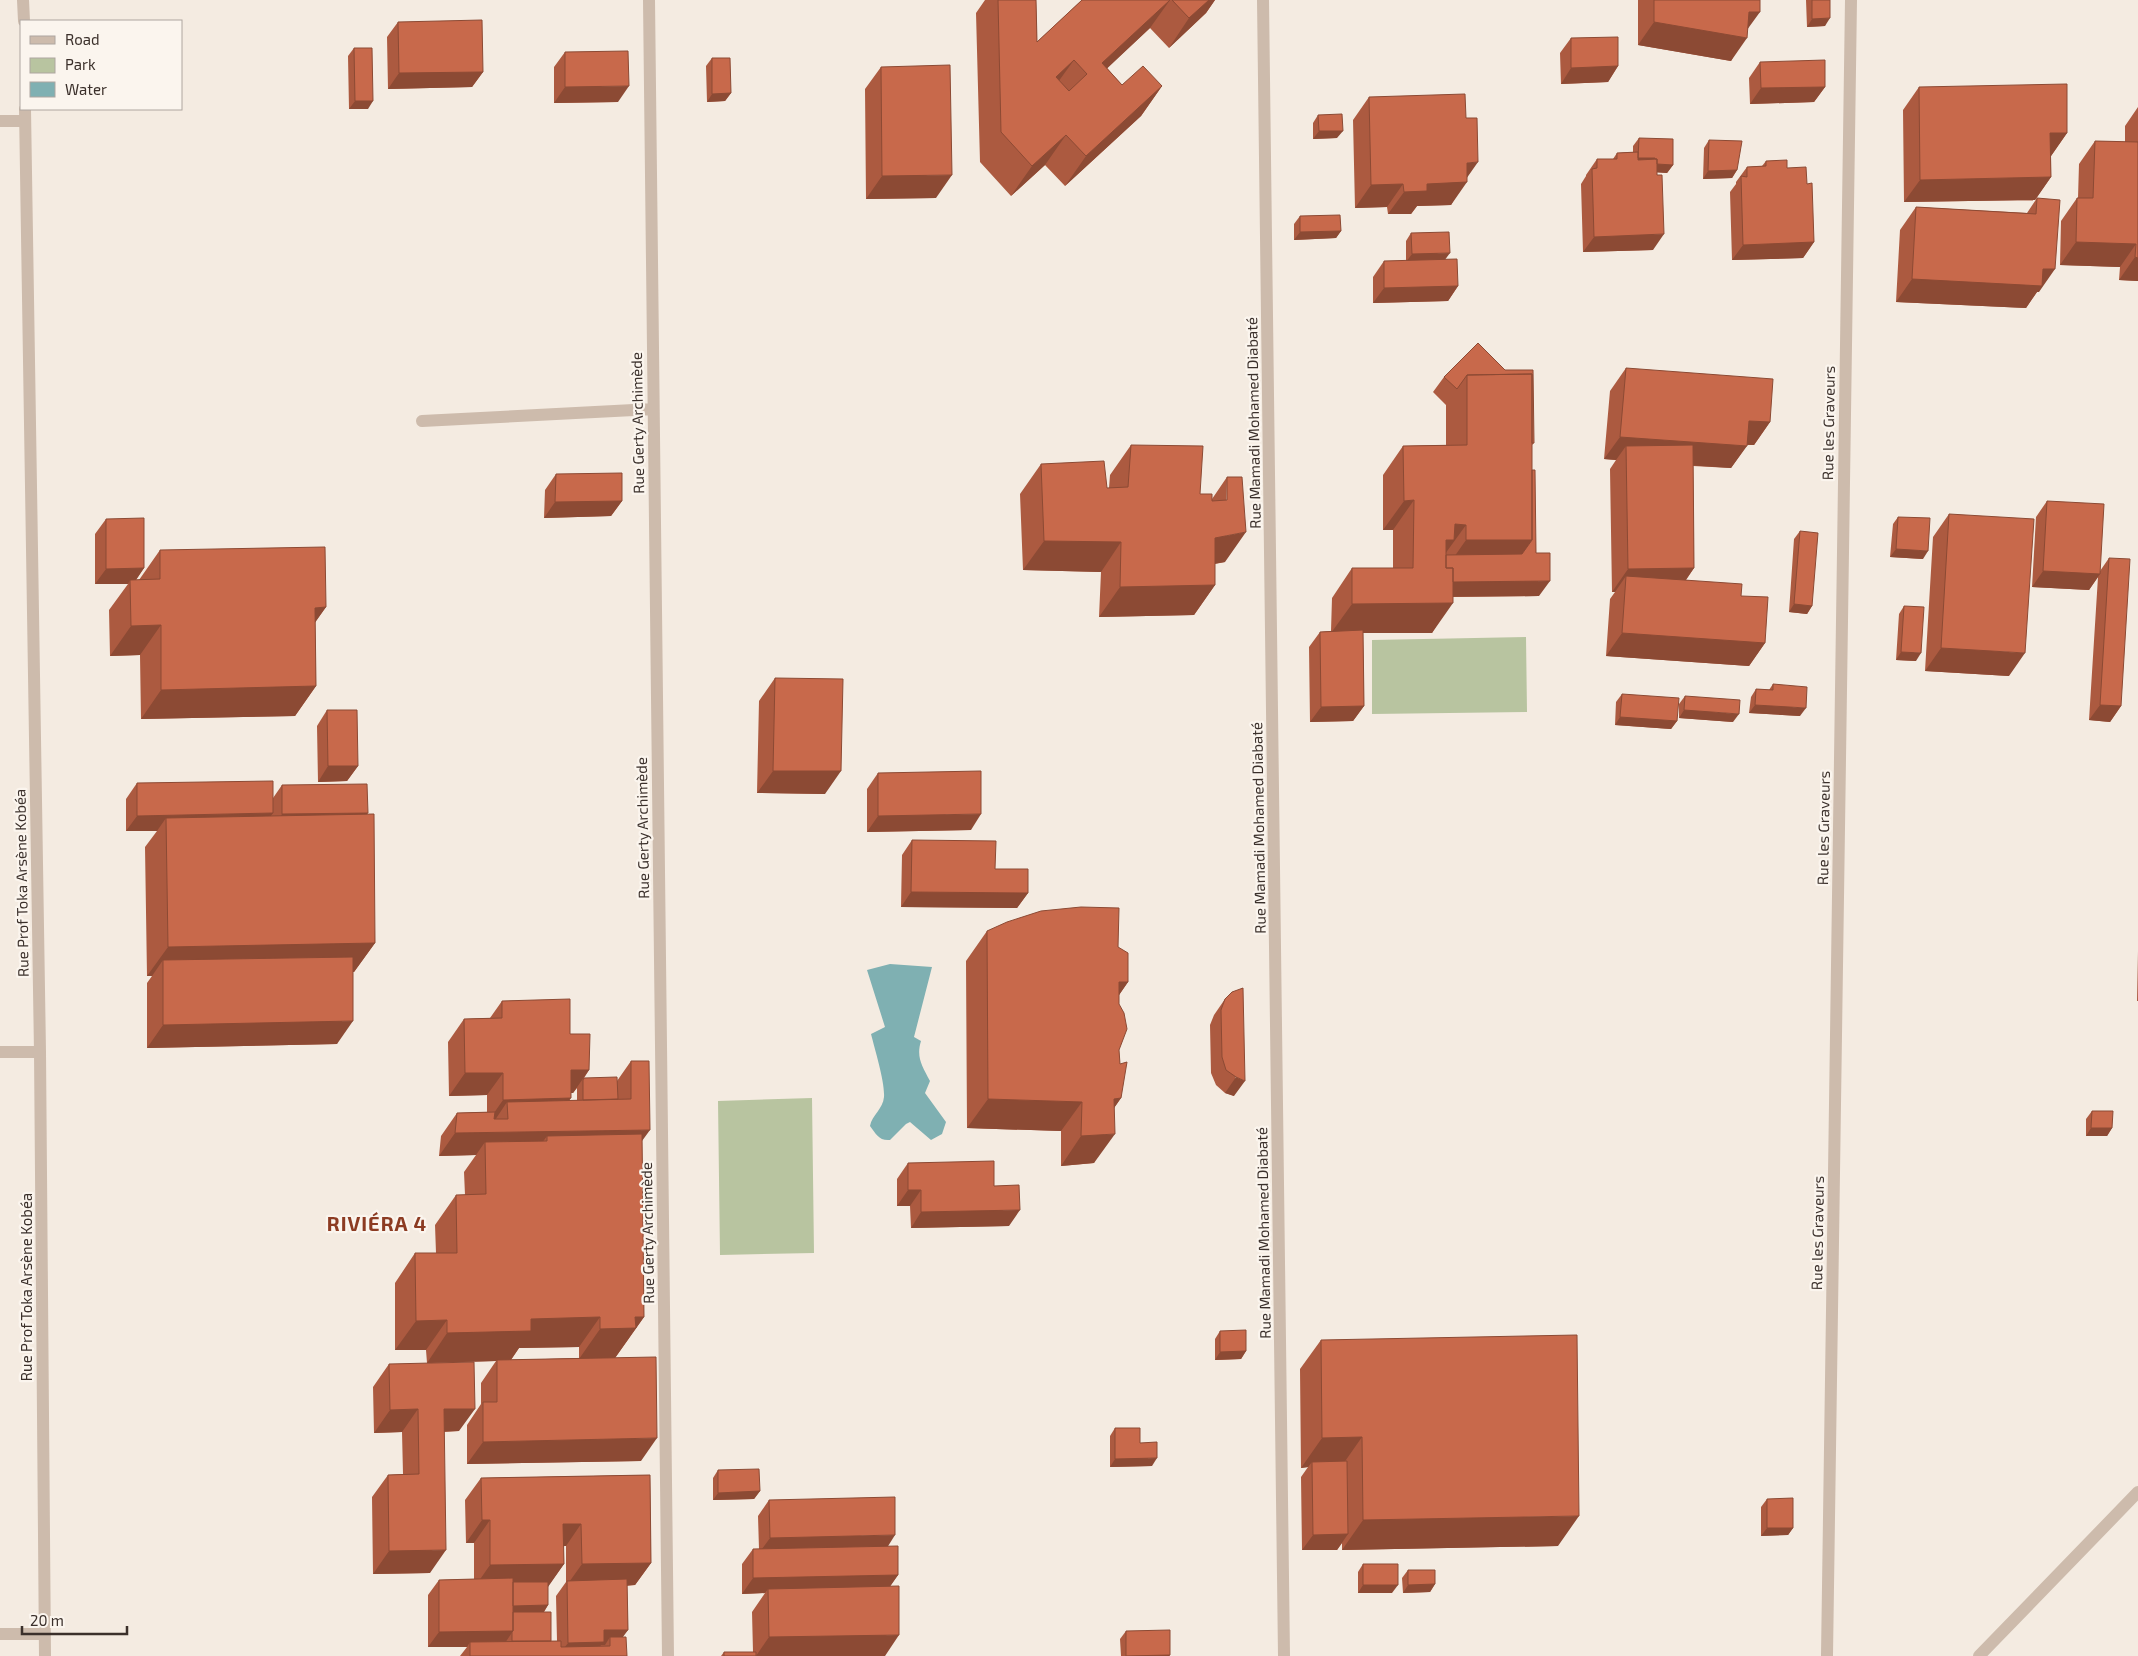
<svg xmlns="http://www.w3.org/2000/svg" width="2138" height="1656" font-family="'Exo 2',sans-serif">
  <style>
    .green { fill: #b8c4a0 }
    .water { fill: #7fb0b2 }
    .lines { fill: none; stroke-linecap: round; stroke-linejoin: round }
    .street { stroke: #cdbbac; stroke-width: 12 }
    .wall { fill: #ac5a40; fill-rule: evenodd }
    .shaded-wall { fill: #8c4a34 }
    .building { fill: #c8694b; stroke: #8c4a34; fill-rule: evenodd }
    .labels { text-anchor: middle; dominant-baseline: central; stroke-width: 4.5; stroke-linejoin: round; paint-order: stroke }
    .street-label { font-size: 15px; fill: #3b302b; stroke: #fbf5ee }
    .district-label { font-size: 20px; font-weight: bold; letter-spacing: 1px; fill: #8c3b22; stroke: #fbf5ee }
  </style>
  <rect width="100%" height="100%" fill="#f4ebe1"/>
  <path class="green" d="M1526 637 1527 712 1372 714V640Z
    M812 1098 814 1253 720 1255 718 1101Z"/>
  <path class="water" d="M890 964 932 967 914 1037 921 1041C916 1057 922 1066 930 1081L925 1093 946 1122 942 1134 931 1140 910 1122 906 1124 890 1140C879 1141 876 1134 870 1126 872 1115 883 1109 884 1097 885 1082 875 1050 871 1034L885 1027 867 970Z"/>
  <g class="lines">
    <path class="street" d="M23 0 24 21
      M649 0 668 1656
      M1263 0 1284 1656
      M25 109 40 1052 45 1656
      M0 121H25
      M422 421 653 409
      M0 1052H40
      M0 1634H45
      M1827 1656 1851 0
      M1979 1656 2138 1492"/>
  </g>
  <path class="wall" d="M985 0H1036L1037 42 1082 0H1215L1206 13 1169 48 1150 28 1107 68 1122 85 1162 86 1141 116 1065 186 1045 165 1011 196 980 162 976 13Z
    M1638 0H1760L1748 28 1731 61 1638 45Z
    M1806 0H1830L1825 26 1807 27Z
    M398 22 483 72 472 87 388 89 387 37Z
    M1571 38 1618 66 1608 82 1561 84 1560 53Z
    M354 48 368 109H349L348 56Z
    M565 52 618 102 554 103V67Z
    M712 58 731 93 725 101 707 102 706 66Z
    M1760 62 1825 87 1814 102 1750 104 1749 78Z
    M881 67 936 198 866 199 865 89Z
    M1919 87 2067 133 2051 156V177L2035 200 1904 202 1903 110Z
    M1369 97 1467 177 1451 205 1417 206 1411 214H1388L1387 207 1355 208 1353 120Z
    M2138 107V281L2119 280 2120 267 2060 265 2061 221 2077 198H2078L2079 164 2095 141 2125 142V126Z
    M1318 115 1337 138 1313 139V123Z
    M1639 138 1673 165 1667 173 1657 172 1653 250 1583 252 1581 184 1586 176V175L1597 159H1613L1617 153 1633 152V146Z
    M1709 140 1737 170 1732 178 1703 179 1704 148Z
    M1766 161 1787 168 1807 184 1814 242 1803 258 1732 260 1730 192 1736 184V182L1747 167 1762 166Z
    M2037 198 2039 292H2037L2026 308 1896 302 1900 230 1916 207 2027 213Z
    M1300 216 1341 231 1336 238 1294 240V224Z
    M1411 233 1445 259 1458 286 1448 301 1373 303V277L1384 261H1406V241Z
    M1478 343 1534 443 1532 445V470L1536 553 1539 596 1453 597 1432 633H1363L1364 706 1353 721 1310 722 1309 647 1320 632 1331 631 1332 598 1352 568H1393V530H1383V475L1403 446 1446 445V405L1433 392 1444 377Z
    M1626 368 1770 422 1754 445H1747L1731 468 1693 466 1694 568 1686 580 1741 596 1765 643 1749 666 1606 656 1610 599 1615 592H1612L1610 469 1616 460 1604 459 1610 391Z
    M1131 445 1200 494 1212 499 1227 477 1225 562 1215 564V585L1194 615 1099 617 1101 572 1023 570 1020 494 1041 464 1107 488H1109L1110 475Z
    M556 474 622 501 611 516 544 518 545 490Z
    M2047 501 2100 571 2109 558 2121 706 2110 722 2089 720 2098 577 2089 590 2032 587 2036 517Z
    M1949 514 2009 676 1925 671 1933 537Z
    M1898 517 1923 559 1890 557 1893 524Z
    M106 519 144 568 136 580H139L160 550 326 607 315 622 316 686 295 716 141 719 140 655 110 656 109 610 128 584H95V534Z
    M1800 531 1812 606 1807 614 1789 612 1794 539Z
    M1904 606 1916 661 1896 660 1899 614Z
    M775 678 825 794 757 793 759 701Z
    M1773 684 1800 716 1749 713 1751 697 1756 689 1769 690Z
    M1622 694 1677 721 1671 729 1615 725 1616 702Z
    M1685 696 1733 722 1679 718V704Z
    M327 710 358 766 347 781 318 782 317 726Z
    M878 773 971 830 867 832V789Z
    M137 783 273 798 282 785 367 814 375 943 354 972H353L337 1044 147 1048V983L152 976H147L145 847 157 831H126V799Z
    M912 840 1028 893 1017 908 901 907 902 855Z
    M987 931 1118 947 1128 982 1119 995V1050L1121 1098 1114 1108 1094 1163 1061 1166V1131L967 1128 966 961Z
    M2138 951V1001H2137Z
    M1243 988 1234 1096 1225 1093 1216 1085 1211 1073 1210 1025 1214 1015 1225 999Z
    M502 1001 570 1034 589 1070 584 1078 617 1081 631 1061 642 1140 644 1317 615 1358 641 1461 467 1464V1425L481 1404V1383L496 1361 427 1363 426 1350H395V1283L415 1253H436L435 1225 456 1195H465L464 1172 476 1155 439 1156 441 1136 457 1113 487 1112V1095L449 1096 448 1042 464 1019 490 1018ZM577 1088V1100L569 1101 571 1093H573ZM579 1347V1358L511 1360 519 1348Z
    M2092 1111 2112 1128 2107 1136H2086V1119Z
    M908 1163 994 1186 1009 1226 911 1228 910 1206H897V1179Z
    M1220 1331 1246 1351 1241 1359 1215 1360V1339Z
    M1321 1340 1558 1546 1342 1550V1543L1337 1550H1302L1301 1477 1308 1467 1301 1468 1300 1369Z
    M389 1364 459 1431 444 1432 430 1573 373 1574 372 1497 388 1475 403 1474 402 1432 374 1433 373 1387Z
    M1115 1428 1140 1443 1152 1466 1110 1467V1436Z
    M718 1470 760 1491 754 1499 713 1500V1478Z
    M650 1475 651 1563 635 1585 627 1586 628 1630 622 1637 627 1656H460L467 1647H428V1595L439 1580 474 1579V1543H466L465 1500 481 1478ZM563 1546H566V1582L556 1596 557 1641H551L544 1612 548 1605V1586L564 1564Z
    M1767 1499 1793 1528 1788 1535 1761 1536V1507Z
    M769 1500 888 1546 898 1575 890 1586 885 1656H721L724 1652H753L752 1612 765 1593 742 1594V1564L753 1549H759L758 1516Z
    M1363 1564 1392 1593H1358V1572Z
    M1408 1570 1435 1584 1430 1592 1403 1593 1402 1578Z
    M1126 1631 1170 1655 1169 1656H1121L1120 1639Z"/>
  <path class="shaded-wall" d="M1170 0 1150 28 1081 93 1102 63Z
    M1209 0H1215L1206 13 1169 48 1189 18Z
    M1749 12H1760L1744 34Z
    M1830 18 1825 26 1807 27 1812 19Z
    M1654 22 1747 38 1731 61 1638 45Z
    M1074 60 1053 89 1056 77Z
    M1618 66 1608 82 1561 84 1571 68Z
    M483 72 472 87 388 89 399 73Z
    M629 86 618 102 554 103 565 87Z
    M1162 86 1141 116 1065 186 1086 156Z
    M1825 87 1814 102 1750 104 1761 88Z
    M731 93 725 101 707 102 712 94Z
    M355 101H373L368 109H349Z
    M1319 131H1343L1337 138 1313 139Z
    M2050 133H2067L2051 156H2034Z
    M1066 135 1045 165 1011 196 1032 166Z
    M1638 158H1655L1649 166 1633 165Z
    M1478 162 1464 182H1467L1451 205 1417 206 1411 214H1388L1404 192 1427 184 1467 163Z
    M1654 164 1673 165 1667 173 1649 172Z
    M1737 170 1732 178 1703 179 1708 171Z
    M952 175 936 198 866 199 882 176Z
    M2051 177 2035 200 1904 202 1920 180Z
    M1403 184 1387 207 1355 208 1371 185Z
    M1341 231 1336 238 1294 240 1300 232Z
    M1664 234 1653 250 1583 252 1594 237Z
    M1814 242 1803 258 1732 260 1743 245Z
    M2076 242 2136 244 2120 267 2060 265Z
    M1450 253 1444 261 1406 262 1412 254Z
    M2135 257 2138 258V281L2119 280Z
    M2043 269H2055L2039 292H2037L2026 308 1896 302 1912 279Z
    M1458 286 1448 301 1373 303 1384 288Z
    M1749 421 1770 422 1754 445 1733 444Z
    M1620 437 1747 446 1731 468 1626 461V446L1616 460 1604 459Z
    M1414 500 1393 530H1383L1404 501Z
    M622 501 611 516 544 518 555 502Z
    M1455 524 1466 525 1445 554 1436 555Z
    M1246 532 1225 562 1194 567 1215 538Z
    M1466 540H1532L1511 570H1445Z
    M1044 541 1121 542 1101 572 1023 570Z
    M1896 549 1928 551 1923 559 1890 557Z
    M144 568 133 584 130 580 128 584H95L106 569Z
    M1694 568 1678 591 1626 576 1615 592H1612L1628 569Z
    M2043 571 2100 574 2089 590 2032 587Z
    M1550 581 1539 596 1425 597 1436 582Z
    M1215 585 1194 615 1099 617 1120 587Z
    M1453 603 1432 633H1331L1352 604Z
    M1794 604 1812 606 1807 614 1789 612Z
    M326 607 305 637 315 608Z
    M161 625 140 655 110 656 131 626Z
    M1622 633 1765 643 1749 666 1606 656Z
    M1941 648 2025 653 2009 676 1925 671Z
    M1901 652 1921 653 1916 661 1896 660Z
    M316 686 295 716 141 719 161 690Z
    M1755 705 1806 708 1800 716 1749 713Z
    M2100 705 2121 706 2110 722 2089 720Z
    M1364 706 1353 721 1310 722 1321 707Z
    M1684 710 1739 714 1733 722 1679 718Z
    M1620 717 1677 721 1671 729 1615 725Z
    M328 766H358L347 781 318 782Z
    M773 771H841L825 794 757 793Z
    M273 813 262 829 166 818 157 831H126L137 816Z
    M368 813 357 828 271 830 282 814Z
    M981 814 971 830 867 832 878 816Z
    M911 892 1028 893 1017 908 901 907Z
    M375 943 354 972 163 976V960L152 976H147L168 947Z
    M1119 982H1128L1108 1011Z
    M353 1021 337 1044 147 1048 163 1025Z
    M571 1070H589L573 1093H555Z
    M465 1073H503L487 1095 449 1096Z
    M1236 1077 1245 1081 1234 1096 1225 1093Z
    M571 1098 555 1121 508 1119 507 1102 493 1123H487L503 1100Z
    M1121 1098 1100 1128 1114 1099Z
    M988 1099 1082 1102 1061 1131 967 1128Z
    M2091 1128H2112L2107 1136H2086Z
    M650 1130 634 1152 547 1141V1136L534 1154 485 1142 476 1155 439 1156 455 1133Z
    M1115 1134 1094 1163 1061 1166 1081 1136Z
    M908 1190H921L910 1206H897Z
    M1020 1210 1009 1226 911 1228 921 1212Z
    M600 1317 579 1347 519 1348 510 1361 497 1360 496 1361 427 1363 447 1333 531 1319Z
    M635 1317H644L615 1358 579 1359 600 1329Z
    M447 1320 426 1350H395L416 1321Z
    M1246 1351 1241 1359 1215 1360 1220 1352Z
    M418 1409 402 1432 374 1433 390 1410Z
    M444 1409H475L459 1431 428 1432Z
    M1362 1437 1341 1467 1312 1462 1308 1467 1301 1468 1322 1438Z
    M657 1438 641 1461 467 1464 483 1442Z
    M1157 1458 1152 1466 1110 1467 1115 1459Z
    M760 1491 754 1499 713 1500 718 1493Z
    M1579 1516 1558 1546 1342 1550 1363 1520Z
    M482 1520H490L474 1543H466Z
    M563 1524H581L566 1546 547 1547Z
    M1767 1528H1793L1788 1535 1761 1536Z
    M1348 1534 1337 1550H1302L1313 1535Z
    M895 1535 885 1551 759 1553 770 1538Z
    M446 1550 430 1573 373 1574 389 1551Z
    M651 1563 635 1585 567 1586V1585L582 1564Z
    M564 1564 548 1587 474 1588 490 1565Z
    M898 1575 887 1591 768 1589 765 1593 742 1594 753 1578Z
    M1435 1584 1430 1592 1403 1593 1408 1585Z
    M1363 1585H1398L1392 1593H1358Z
    M548 1605 543 1613H512V1606Z
    M604 1630H628L617 1645 610 1637 605 1645H601L594 1656H558L568 1643Z
    M513 1631 503 1646 470 1642 467 1647H428L439 1632Z
    M899 1635 885 1656H756L769 1637Z
    M1170 1655 1169 1656H1126Z"/>
  <path class="building" d="M998 0H1036L1037 42 1082 0H1170L1102 63 1122 85 1143 66 1162 86 1086 156 1066 135 1032 166 1001 132ZM1074 60 1087 74 1069 91 1056 77Z
    M1172 0H1209L1189 18Z
    M1654 0H1760V12H1749L1747 38 1654 22Z
    M1812 0H1830V18L1812 19Z
    M482 20 483 72 399 73 398 22Z
    M1618 37V66L1571 68V38Z
    M354 48H372L373 101H355Z
    M628 51 629 86 565 87V52Z
    M712 58H730L731 93 712 94Z
    M1825 60V87L1761 88 1760 62Z
    M950 65 952 175 882 176 881 67Z
    M2067 84V133H2050L2051 177 1920 180 1919 87Z
    M1465 94 1466 118H1477L1478 162 1467 163V182L1427 184V191L1404 192 1403 184 1371 185 1369 97Z
    M1342 114 1343 131H1319L1318 115Z
    M1639 138 1673 139V165L1657 164V159H1655V158H1638Z
    M1709 140 1742 141 1737 170 1708 171Z
    M2095 141 2138 142V258L2135 257 2136 244 2076 242 2077 198H2093Z
    M1638 152V160L1657 159V175H1662L1664 234 1594 237 1592 169 1597 168V159H1617V153Z
    M1787 160V168L1806 167 1807 184 1812 183 1814 242 1743 245 1741 176 1747 177V167L1766 166V161Z
    M2037 198 2060 200 2055 269H2043L2042 286 1912 279 1916 207 2036 214Z
    M1340 215 1341 231 1300 232V216Z
    M1449 232 1450 253 1412 254 1411 233Z
    M1457 259 1458 286 1384 288V261Z
    M1478 343 1505 370H1533L1534 443H1532V374L1467 375 1457 389 1444 377Z
    M1626 368 1773 379 1770 422 1749 421 1747 446 1620 437Z
    M1532 374V540H1466V525L1455 524 1454 540H1446V568H1453V603L1352 604V568H1413L1414 500 1404 501 1403 446 1467 445V375Z
    M1131 445 1203 446 1200 494H1212V501L1227 500V477H1242L1246 532 1215 538V585L1120 587 1121 542 1044 541 1041 464 1104 461 1107 488 1128 487Z
    M1693 445 1694 568 1628 569 1626 446Z
    M1532 470H1535L1536 553H1550V581L1453 582V568H1446V555L1522 554 1532 540Z
    M622 473V501L555 502 556 474Z
    M2047 501 2104 504 2100 574 2043 571Z
    M1949 514 2034 519 2025 653 1941 648Z
    M1898 517 1930 518 1928 551 1896 549Z
    M144 518V568L106 569V519Z
    M1800 531 1818 533 1812 606 1794 604Z
    M325 547 326 607 315 608 316 686 161 690V625L131 626 130 580 160 579V550Z
    M2109 558 2130 559 2121 706 2100 705Z
    M1626 576 1742 584 1741 596 1768 597 1765 643 1622 633Z
    M1904 606 1924 607 1921 653 1901 652Z
    M1363 630 1364 706 1321 707 1320 632Z
    M775 678 843 679 841 771H773Z
    M1773 684 1807 687 1806 708 1755 705 1756 689 1773 690Z
    M1622 694 1679 698 1677 721 1620 717Z
    M1685 696 1740 700 1739 714 1684 710Z
    M327 710H357L358 766H328Z
    M981 771V814L878 816V773Z
    M273 781V813L137 816V783Z
    M367 784 368 813 282 814V785Z
    M374 814 375 943 168 947 166 818Z
    M912 840 996 841 995 869H1028V893L911 892Z
    M1081 907 1119 908 1118 947 1128 953V982H1119V1004L1124 1013 1127 1029 1119 1050 1120 1064 1127 1062 1121 1098 1114 1099 1115 1134 1081 1136 1082 1102 988 1099 987 931 1007 922 1041 911Z
    M353 957V1021L163 1025V960Z
    M1243 988 1245 1081 1236 1077 1226 1070 1222 1057 1221 1010 1225 999 1232 992Z
    M570 999V1034H590L589 1070H571V1098L503 1100V1073H465L464 1019 502 1018V1001Z
    M631 1061H649L650 1130 455 1133 457 1113 495 1112 494 1119H508L507 1102 631 1099Z
    M617 1077 618 1099 583 1100V1080L584 1078Z
    M2092 1111H2113L2112 1128H2091Z
    M642 1134 644 1317H635L636 1328 600 1329V1317L531 1319V1331L447 1333V1320L416 1321 415 1253H457L456 1195 486 1194 485 1142 547 1141V1136Z
    M994 1161V1186L1019 1185 1020 1210 921 1212V1190H908V1163Z
    M1246 1330V1351L1220 1352V1331Z
    M1577 1335 1579 1516 1363 1520 1362 1437 1322 1438 1321 1340Z
    M656 1357 657 1438 483 1442V1402H497V1360Z
    M474 1362 475 1409H444L446 1550 389 1551 388 1475 419 1474 418 1409 390 1410 389 1364Z
    M1115 1428H1140V1443L1157 1442V1458L1115 1459Z
    M1347 1461 1348 1534 1313 1535 1312 1462Z
    M759 1469 760 1491 718 1493V1470Z
    M650 1475 651 1563 582 1564 581 1524H563L564 1564 490 1565V1520H482L481 1478Z
    M895 1497V1535L770 1538 769 1500Z
    M1793 1498V1528H1767V1499Z
    M898 1546V1575L753 1578V1549Z
    M1363 1564H1398V1585H1363Z
    M1408 1570H1435V1584L1408 1585Z
    M513 1578V1631L439 1632V1580Z
    M627 1579 628 1630H604V1642L568 1643 567 1581Z
    M513 1582H548V1605L513 1606Z
    M899 1586V1635L769 1637 768 1589Z
    M513 1612H551V1641H512V1632L513 1631Z
    M1170 1630V1655L1126 1656V1631Z
    M610 1637H626L627 1656H470V1642L561 1641V1647L610 1646Z
    M724 1652H756V1656H724Z"/>
  <g class="labels">
    <g class="street-label">
      <text transform="translate(637 423) rotate(-91)">Rue Gerty Archimède</text>
      <text transform="translate(1253 423) rotate(-91)">Rue Mamadi Mohamed Diabaté</text>
      <text transform="translate(1828 423) rotate(-89)">Rue les Graveurs</text>
      <text transform="translate(642 828) rotate(-91)">Rue Gerty Archimède</text>
      <text transform="translate(1258 828) rotate(-91)">Rue Mamadi Mohamed Diabaté</text>
      <text transform="translate(1823 828) rotate(-89)">Rue les Graveurs</text>
      <text transform="translate(21 883) rotate(-91)">Rue Prof Toka Arsène Kobéa</text>
      <text transform="translate(647 1233) rotate(-91)">Rue Gerty Archimède</text>
      <text transform="translate(1263 1233) rotate(-91)">Rue Mamadi Mohamed Diabaté</text>
      <text transform="translate(1817 1233) rotate(-89)">Rue les Graveurs</text>
      <text transform="translate(26 1287) rotate(-90)">Rue Prof Toka Arsène Kobéa</text>
    </g>
    <g class="district-label">
      <text x="377" y="1223">RIVIÉRA 4</text>
    </g>
  </g>
  <rect x="20" y="20" width="162" height="90" fill="#fbf5ee" stroke="#aea6a0"/>
  <rect x="30" y="36" width="25" height="8" fill="#cdbbac" stroke="#aea6a0"/>
  <text x="65" y="45" font-size="15" fill="#3b302b">Road</text>
  <rect x="30" y="58" width="25" height="15" fill="#b8c4a0" stroke="#aea6a0"/>
  <text x="65" y="70" font-size="15" fill="#3b302b">Park</text>
  <rect x="30" y="82" width="25" height="15" fill="#7fb0b2" stroke="#aea6a0"/>
  <text x="65" y="95" font-size="15" fill="#3b302b">Water</text>
  <path d="M22 1626v8h105v-8" fill="none" stroke="#3b302b" stroke-width="2.5"/>
  <text x="30" y="1626" font-size="15" fill="#3b302b" stroke="#fbf5ee" stroke-width="4" paint-order="stroke">20 m</text>
</svg>
